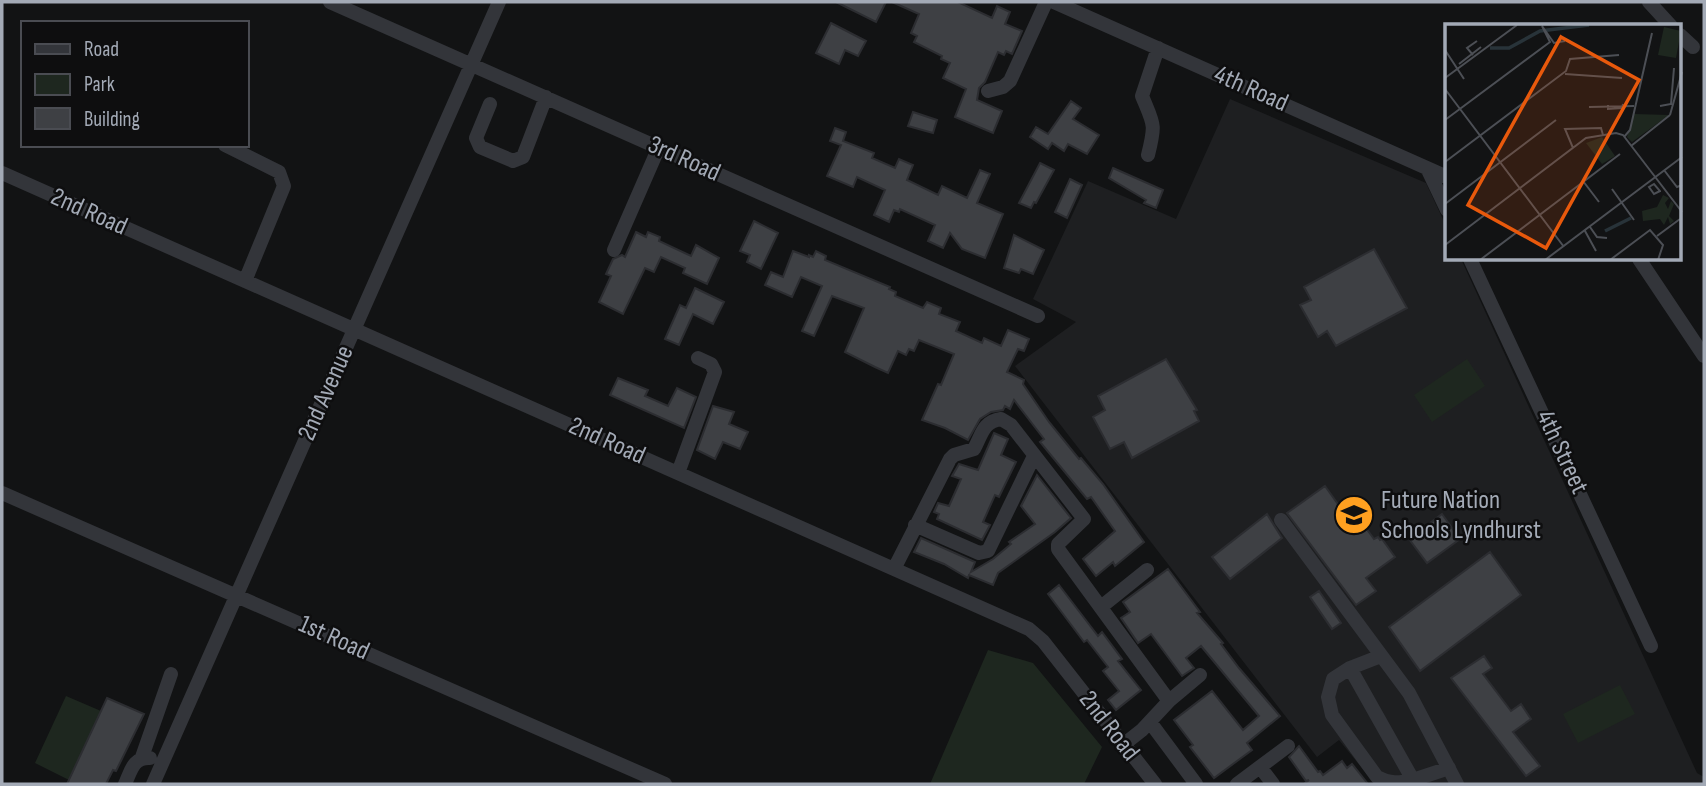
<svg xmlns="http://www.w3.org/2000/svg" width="1706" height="786" font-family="'Sofia Sans Condensed',sans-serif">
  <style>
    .built { fill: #1e1f21 }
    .green { fill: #1e271f }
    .building { fill: #3e4044; stroke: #2c2d31; stroke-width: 2 }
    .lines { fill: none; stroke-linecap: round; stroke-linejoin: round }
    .minor { stroke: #33353a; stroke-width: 14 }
    .labels { text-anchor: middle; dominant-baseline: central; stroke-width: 5; stroke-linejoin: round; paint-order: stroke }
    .street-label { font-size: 26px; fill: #a3aab6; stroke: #0e0e0f }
    .poi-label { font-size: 26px; fill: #a3aab6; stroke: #0e0e0f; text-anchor: start }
    .inset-river { fill: none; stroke: #283339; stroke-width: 3.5 }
    .inset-road { fill: none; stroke: #4c4f55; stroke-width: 2 }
    .view { fill: #e8590c; fill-opacity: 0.15; stroke: #e8590c; stroke-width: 3.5 }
    .inset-edge { fill: none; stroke: #a3aab6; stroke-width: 3.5 }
  </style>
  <rect width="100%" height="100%" fill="#121314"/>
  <path class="built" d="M1230 99 1426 183 1447 228V259H1461L1697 773 1704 777V784H1375L1339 740 1317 757 1015 366 1076 322 1033 299 1088 181 1176 219Z"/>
  <path class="green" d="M1467 359 1485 386 1432 422 1414 395Z
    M988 650 1033 663 1102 747 1084 784H930Z
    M1620 685 1635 714 1578 743 1563 714Z
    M66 696 101 711 69 780 35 763Z"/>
  <path class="building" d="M836 2H886L876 22Z
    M892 2H958L992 18 997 6 1010 12 1005 24 1022 31 1012 54 1006 51 1004 55 998 52 985 82 979 88 977 100 1002 111 993 133 955 117 966 89 943 78 950 63 941 59 942 56 914 42 917 36 911 33 919 14Z
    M831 23 866 41 858 56 845 50 839 64 816 53Z
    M1071 101 1081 108 1073 119 1099 135 1087 154 1068 144 1064 151 1052 143 1048 149 1030 137 1036 127 1048 134Z
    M913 112 937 120 933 133 908 126Z
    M835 128 846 132 843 141 874 153 872 158 895 168 899 159 913 165 907 180 938 195 942 186 967 198 980 170 990 174 977 203 1003 214 985 258 962 249 950 233 943 248 928 241 935 225 900 209 899 212 894 210 889 222 874 215 885 190 857 177 853 187 827 176 841 145 830 141Z
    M1040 163 1054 170 1036 203 1034 202 1031 208 1019 203Z
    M1113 168 1163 190 1156 208 1144 203 1146 200 1109 178Z
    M1070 179 1082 185 1067 218 1055 212Z
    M754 221 778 233 761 269 747 262 750 255 740 251Z
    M636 232 646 237 648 232 660 237 659 241 691 256 696 245 719 258 707 284 683 273 685 268 661 257 654 272 645 268 623 314 599 302 611 276 606 274 613 259 622 255 625 257Z
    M1014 235 1044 250 1033 274 1021 269 1019 273 1004 268Z
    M1374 249 1407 308 1336 346 1327 331 1318 337 1300 305 1311 300 1304 287Z
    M793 251 809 257V255L813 257 816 251 826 256 825 260 890 287 889 289 896 292 895 296 923 308 927 302 941 308 939 314 960 322 956 331 982 343 984 338 1001 346 1008 330 1029 339 1024 351 1018 349 1007 372 1024 380 1023 384 1049 422 1079 459 1081 458 1103 484 1144 542 1115 566 1113 562 1096 576 1083 559 1115 531 1091 497 1087 499 1040 442 1044 439 1014 400 1010 409 1005 406 1003 410 991 412 980 419 968 440 945 428 922 420 938 384 941 385 954 354 919 340 914 351 909 349 906 355 898 351 888 373 875 367 845 352 864 308 832 296 814 336 802 331 822 286 801 277 792 297 765 285 771 272 783 277Z
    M695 288 724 302 713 324 693 314 679 345 665 339 680 305 686 308Z
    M1166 359 1197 410 1194 411 1199 421 1132 458 1124 442 1110 449 1093 417 1105 410 1098 396Z
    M618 378 648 390 645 396 668 406 677 388 696 397 684 428 610 395Z
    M713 406 734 412 729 424 748 432 740 449 723 442 715 459 697 450Z
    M994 433 1008 439 1001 455 1016 462 999 497 995 495 983 522 990 525 982 540 937 519 939 514 934 512 938 503 949 506 961 479 952 476 959 464 978 470Z
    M1037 475 1071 518 1055 532 998 573 993 585 969 575 968 578 944 564 914 552 921 538 975 562 971 572 993 559 1011 544 1009 542 1035 524 1021 506Z
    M1325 486 1345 514 1352 509 1374 539 1378 537 1380 540 1382 539 1395 557 1366 578 1376 591 1356 605 1287 513Z
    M1267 514 1282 538 1230 579 1212 557Z
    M1442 514 1460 539 1427 563 1409 539Z
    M1490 552 1521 595 1420 671 1389 627Z
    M1168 569 1200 612 1197 613 1223 643 1221 644 1239 668 1280 716 1247 743 1252 750 1214 778 1190 747 1193 745 1174 720 1212 691 1243 730 1259 716 1201 646 1186 658 1194 668 1182 676 1151 634 1138 643 1121 618 1130 612 1123 602Z
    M1059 585 1098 636 1102 632 1122 659 1118 661 1141 690 1116 710 1108 700 1119 691 1103 671 1108 667 1087 640 1084 642 1048 594Z
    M1319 591 1341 623 1332 629 1310 597Z
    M1484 656 1492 668 1483 674 1511 711 1521 704 1531 719 1513 732 1540 766 1526 776 1451 678Z
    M107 698 144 714 116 771 113 770 106 784H67Z
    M1299 746 1318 772 1320 771 1323 775 1342 761 1347 768 1352 764 1368 784H1304L1309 780 1306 781 1289 757Z"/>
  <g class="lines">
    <path class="minor" d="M330 2 1038 316
      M1054 2 1447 177
      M1649 2 1671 26
      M1680 35 1693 47
      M988 91 1003 87 1010 81 1046 2
      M490 104 476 138 480 147 513 161 523 157 546 97
      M225 145 279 172 284 186 245 281
      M1148 155C1156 123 1154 125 1142 96L1158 48
      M1427 168 1447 210
      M2 173 1029 629 1043 641 1155 784
      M614 250 659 147
      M1470 259 1651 646
      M1639 259 1704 356
      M678 473 715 372 711 364 698 358
      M2 493 665 784
      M1281 520 1409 693 1457 784
      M915 525 979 553 988 551 1034 456
      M894 569 950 459 954 455 974 449C982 435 982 422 1001 419L1011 425 1084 519 1058 544V549L1169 701 1142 730 1123 745
      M1101 607 1147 570
      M1381 656 1350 668 1413 780 1449 768
      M1350 668 1333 679 1328 697 1332 715 1377 777C1390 784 1399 783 1413 780
      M1169 701 1200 675
      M1150 722 1196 784
      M142 757 171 674
      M1260 767 1273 784
      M125 784C131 771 133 757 150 758
      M153 784 499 2
      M1237 784 1288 746"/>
  </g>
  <defs>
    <g id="school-disc" transform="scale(2.0125)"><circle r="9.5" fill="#ffa020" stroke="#0e0e0f"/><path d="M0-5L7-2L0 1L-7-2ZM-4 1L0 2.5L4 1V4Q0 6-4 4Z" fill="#111"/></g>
  </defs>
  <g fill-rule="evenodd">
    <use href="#school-disc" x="1354" y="515"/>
  </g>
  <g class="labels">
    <g class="street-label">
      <text transform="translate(1251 89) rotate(24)">4th Road</text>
      <text transform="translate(684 159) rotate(24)">3rd Road</text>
      <text transform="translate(89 212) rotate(24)">2nd Road</text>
      <text transform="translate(326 393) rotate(-66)">2nd Avenue</text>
      <text transform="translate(607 441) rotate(24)">2nd Road</text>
      <text transform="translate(1562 452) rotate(65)">4th Street</text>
      <text transform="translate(334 638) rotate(24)">1st Road</text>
      <text transform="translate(1109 726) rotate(52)">2nd Road</text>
    </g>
    <g class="poi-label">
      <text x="1381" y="500">Future Nation<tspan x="1381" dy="30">Schools Lyndhurst</tspan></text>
    </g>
  </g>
  <g transform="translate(1445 24)">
    <rect width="236" height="236" fill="#121314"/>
    <path d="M219 3 236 7 231 34 213 31ZM189 90 224 91 187 118 182 113ZM157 113 170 132 157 140 141 119ZM218 171 224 174 220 179 223 185 226 177 229 180 224 192 229 197 225 200 223 193 219 201 215 195 198 197 197 187 212 183Z" fill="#1e271f"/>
    <path class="inset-river" d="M45 24H64L95 7 144 1M160 207 186 194"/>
    <path class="inset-road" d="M0 26 19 55M28 31 22 24 32 17M14 40 36 23M120 50 177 54M0 54 72 1M0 65 119 223M163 81V85L177 84 178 80M215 82 226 80 229 44M144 83 189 82M225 91 237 48M0 96 105 18 97 2 109 19 120 17M179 113 185 106 207 9M186 122 225 91M128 124 120 105 156 104 158 111M0 138 121 47 125 35 174 31M219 146 232 163 237 161M138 157 154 178M167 165 189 196M215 167 209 170 204 163 209 160 215 167V168M0 180 111 96M145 203 152 213 162 214M140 207 151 227M212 212 235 195M0 221 141 114 171 109 178 111 237 188M35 236 175 130M100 236 237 133M165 236 205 206 218 221 213 236"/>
    <path class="view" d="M116 13 194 56 101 224 23 181Z"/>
    <rect width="236" height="236" class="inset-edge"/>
  </g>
  <rect width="1706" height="786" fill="none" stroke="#a3aab6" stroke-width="7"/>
  <rect x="21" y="21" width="228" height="126" fill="#0e0e0f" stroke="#4a4c52" stroke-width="2"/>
  <rect x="35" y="44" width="35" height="10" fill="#33353a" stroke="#4a4c52" stroke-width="2"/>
  <text x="84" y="56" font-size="21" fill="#a3aab6">Road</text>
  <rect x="35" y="74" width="35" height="21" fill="#1e271f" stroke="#4a4c52" stroke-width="2"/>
  <text x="84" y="91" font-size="21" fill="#a3aab6">Park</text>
  <rect x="35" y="108" width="35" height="21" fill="#3e4044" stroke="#4a4c52" stroke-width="2"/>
  <text x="84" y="126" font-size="21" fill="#a3aab6">Building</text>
</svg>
